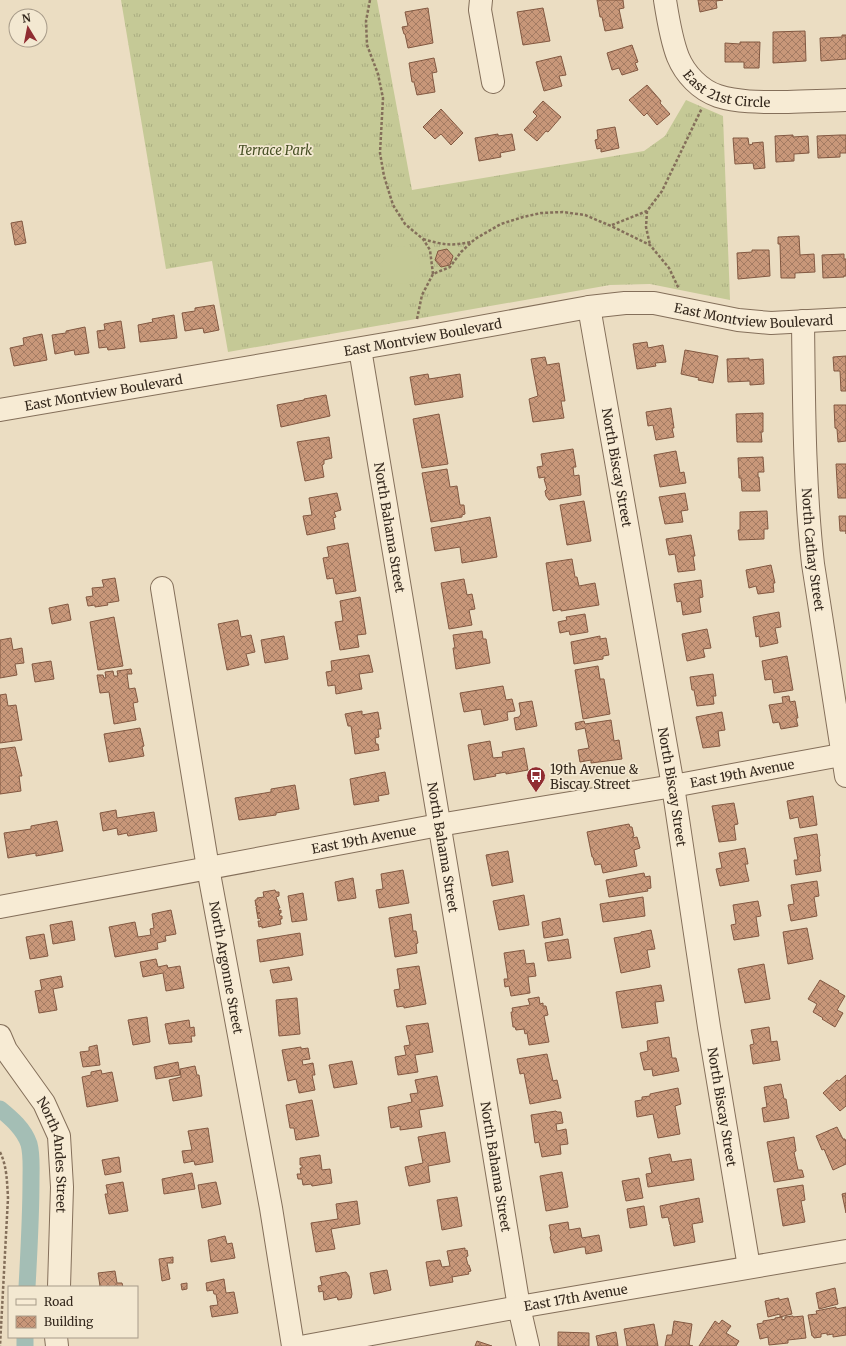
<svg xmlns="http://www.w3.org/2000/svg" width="846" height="1346" font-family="Merriweather,serif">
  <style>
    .grass { fill: url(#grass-tufts) }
    .pitch { fill: #c5c996 }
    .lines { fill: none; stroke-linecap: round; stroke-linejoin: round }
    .canal { stroke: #a4beb5; stroke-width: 17 }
    .building { fill: url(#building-cross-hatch); stroke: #825841 }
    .minor-casing { stroke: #846f5a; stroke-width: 24 }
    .path { stroke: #846f5a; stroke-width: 2.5; stroke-dasharray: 3 2; stroke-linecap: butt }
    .minor { stroke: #f7ebd4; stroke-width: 22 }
    .labels { text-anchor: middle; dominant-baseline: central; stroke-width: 3.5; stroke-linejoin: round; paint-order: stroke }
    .street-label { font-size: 13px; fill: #34281d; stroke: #f3e8d1 }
    .park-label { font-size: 13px; font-style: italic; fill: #475025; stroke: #f3e8d1 }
    .poi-label { font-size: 13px; fill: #34281d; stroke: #f3e8d1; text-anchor: start }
  </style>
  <defs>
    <pattern id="grass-tufts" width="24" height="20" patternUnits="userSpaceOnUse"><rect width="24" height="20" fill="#c5c996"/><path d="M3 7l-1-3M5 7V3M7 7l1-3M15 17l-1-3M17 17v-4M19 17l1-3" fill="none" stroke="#aaad81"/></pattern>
    <pattern id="building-cross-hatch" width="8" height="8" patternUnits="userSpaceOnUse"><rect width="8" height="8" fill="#c89779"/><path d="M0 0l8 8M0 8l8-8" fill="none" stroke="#a37b63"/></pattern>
  </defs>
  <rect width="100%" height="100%" fill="#ebddc2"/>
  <path class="grass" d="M121 0H377L412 190 644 151 665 136 686 100 723 116 730 300 650 284 610 285 228 352 212 261 166 269Z"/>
  <path class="pitch" d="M382 265a19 19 0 1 1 38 0a19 19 0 1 1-38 0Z"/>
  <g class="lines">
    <path class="canal" d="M0 1109C11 1118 24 1129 29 1144 32 1155 31 1168 31 1180 31 1216 29 1251 27 1287
      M25 1346V1337"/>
  </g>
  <path class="building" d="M597 0H623L624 8 619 9 623 28 605 31 602 17H600Z
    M698 0H723L716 1 717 8 700 12Z
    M428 8 433 43 408 48 405 34H404L402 27 408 26 405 12Z
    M543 8 550 41 523 45 517 12Z
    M805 31 806 61 773 63V32Z
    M842 35H846V59L821 61 820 38 842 37Z
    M740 42H760L759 68H744V62H725V43L740 44Z
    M632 45 638 62 635 63 638 70 622 75 619 68 612 70 607 53Z
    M561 56 566 75 559 76 562 86 544 91 536 62Z
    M434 58 437 72 432 73 435 92 417 95 414 82H412L409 63Z
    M647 85 661 101 660 103 670 114 657 125 647 113 644 116 629 100Z
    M543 101 561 117 548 132 546 131 537 141 524 130 537 116 533 112Z
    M441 109 463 133 451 145 441 134 435 139 423 127Z
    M615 127 619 148 601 152V148L597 149 595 140 598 139 597 130Z
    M498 134V136L512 134 515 150 500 153 501 157 479 161 475 138Z
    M793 135V137L808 136 809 153 794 154V161L776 162 775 136Z
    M840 135H846V153H840V157L818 158 817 136Z
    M733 138H748L749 145 753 144 752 143 763 142 765 168 754 169 753 163 735 164Z
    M22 221 26 243 15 245 11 223Z
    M799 236 800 255 814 254 815 272 795 273V278H781L780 244H778V237Z
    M447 249 453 256 450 265 441 267 435 260 438 251Z
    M752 250H769L770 276 738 279 737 253 752 252Z
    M844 254V259H846V276H844V277L823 278 822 255Z
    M214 305 219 330 204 333 203 328 185 331 182 313 195 311V308Z
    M174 315 177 338 140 342 138 325 153 322 152 319Z
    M121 321 125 348 108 350 107 347 99 348 97 331 105 330 104 324Z
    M85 327 89 353 75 355 74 350 55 354 52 335 66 333V331Z
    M42 334 47 360 14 366 10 348 24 345 23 338Z
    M647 342 648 348 663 345 666 362 655 363 656 366 637 369 633 344Z
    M685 350 718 356 713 383 698 380 699 378 681 374Z
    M846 356V391H841L840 371H834L833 357Z
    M545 357 547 365 559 363 565 401H561L564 418 533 422 529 399 538 396 531 359Z
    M749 358V360L763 359 764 384 750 385V381L728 382 727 359Z
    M428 374 429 379 460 374 463 397 415 405 410 377Z
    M326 395 330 416 281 427 277 405 304 400V399Z
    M834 405H846V441L838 442 837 429 835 428Z
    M671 408 674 428H672L674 437 656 440 653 425 648 426 646 412Z
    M763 413V432H761L762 442H737L736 414Z
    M439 414 448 464 422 468 413 419Z
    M329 437 332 458 324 460V464L322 465 324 477 305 481 297 442Z
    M573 449 576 467H573L574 476 579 475 581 495 549 500 546 496 545 491 547 489 544 479H545V477L539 478 537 467 543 466 541 454Z
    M676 451 680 473 684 472 686 483 660 487 654 455Z
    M763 457 764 472H758V477H759L760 491H742L741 478H739L738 458Z
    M836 464H846V498H838Z
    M447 469 450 487 457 486 460 505H464L465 514 462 515V517L431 522 422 473Z
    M337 493 341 510 334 512 336 517 333 518 335 529 307 535 303 516 312 515 309 498Z
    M685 493 688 510 681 511 683 522 665 524 659 497Z
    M584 501 591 541 567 545 560 505Z
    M767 511 768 529H764V539L739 540 738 530H740V512Z
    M839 516H846V534V531H840Z
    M490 517 497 557 462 563 460 547 435 551 431 528Z
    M691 535 695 556H693L695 570 678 572 675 554 669 555 666 539Z
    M348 543 356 591 336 594 333 578 327 579 323 558 329 557 327 547Z
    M572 559 575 577H577L579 586 595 583 599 605 561 611V609L553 611 546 563Z
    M771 565 775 583H773L774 592 758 594 756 586 749 588 746 570Z
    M115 578 119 601 107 603 108 605 95 607V605L88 606 86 597 93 596 92 588 104 587 102 580Z
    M464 579 467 595 472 594 475 609 469 610 472 625 449 629 441 583Z
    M701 580 703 597 699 598 701 612 683 615 681 601 677 602 674 584Z
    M360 597 366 634 357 635 359 647 340 650 335 622 343 621 340 601Z
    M68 604 71 620 52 624 49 608Z
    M779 612 781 627 775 628 778 643 760 647 759 636 756 637 753 617Z
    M585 614 588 632 570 635 569 631 560 633 558 622 567 620 566 617Z
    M114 617 123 666 98 670 90 622Z
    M238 620 241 637 251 635 255 652 246 654 249 665 227 670 218 624Z
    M707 629 711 648 703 649 705 657 687 661 682 634Z
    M482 631 483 639H486L490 663 456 669 453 648H455L453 635Z
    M284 636 288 659 265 663 261 640Z
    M600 636V639L606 638 609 655 603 656V659L574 664 571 642Z
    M11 638 13 650 22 648 24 663 15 664 17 675 0 678V640Z
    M369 655 373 672 359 674 362 689 336 694 335 685 328 686 326 672 332 671 331 661Z
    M787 656 793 690 774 693 772 679 765 680 762 661Z
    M51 661 54 679 35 682 32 664Z
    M598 666 600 679H604L610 714 583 719 575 670Z
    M131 669 132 674H127L129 689 135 688 138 702 133 703 136 720 114 724 109 692 100 693 97 675H103L104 678H106L105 672 113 671 114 676H118L117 671Z
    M713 674 716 696H713L714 704 697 706 694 690H692L690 677Z
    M503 686 506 700 512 699 515 711 507 712 508 720 484 725 481 709 464 712 460 693Z
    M6 694 8 706 16 705 22 740 0 743V695Z
    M789 696 790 702 795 701 798 718H796L798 726 781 729 779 722 773 723 769 705 783 703 782 697Z
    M532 701 537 726 516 730 514 718 519 717 521 714 519 703Z
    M362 711V715L378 712 381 729H378L379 737 375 738 376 744H378L379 750 355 754 351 726H348L345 714Z
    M722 712 725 730 718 731 720 746 703 748 696 717Z
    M611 720 614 741 619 740 622 759 591 763V760L580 762 578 750 589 748 585 728 576 730 575 723 584 721 585 724Z
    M140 728 144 746 142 747 144 756 109 762 104 734Z
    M490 741 493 758 503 757 502 752 524 748 528 770 506 774V772L495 774 496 776 474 780 468 745Z
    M15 747 22 776H19L21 791 0 794V749Z
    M385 772 389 794 378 796 379 801 354 805 350 779Z
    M295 785 299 809 276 813V815L239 820 235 798 271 792V789Z
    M813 796 817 825 800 828 798 817 790 819 787 801Z
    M734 803 738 824 734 825 736 840 719 842 712 806Z
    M116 810 117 818 154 812 157 831 128 836 127 833 118 835 117 828 103 831 100 813Z
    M57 821 63 851 36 856V853L8 858 4 833 31 829V826Z
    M629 824 630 827H632L634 836 632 837V838L637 837 640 848 634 850 637 866 603 873 601 864 595 865 593 857H592L587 832Z
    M817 834 820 856 819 857 821 871 796 875 794 860H798L794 838Z
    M745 848 748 864H745L749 881 720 886 716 869 722 868 719 853Z
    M508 851 513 882 492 886 486 855Z
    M403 870 409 903 379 908 376 890 383 889 381 874Z
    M644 873 645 877 650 876 651 888 647 889 648 891 609 897 606 880Z
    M353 878 356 898 338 901 335 882Z
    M817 881 819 896 814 897 817 916 791 921 788 905 794 904 791 885Z
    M275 890 276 892H279V896L276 897 280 908H278L279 911 281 910V913H279L280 916H282V919H280L281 924 262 928V926L259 927 258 921H261L260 918 258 919 257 913H260H257L256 907 258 906H256L255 900H257V898L264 897 263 892Z
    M303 893 307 920 292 922 288 896Z
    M524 895 529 925 499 930 493 901Z
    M643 897 645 916 603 922 600 904Z
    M758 901 761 916 756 917 759 936 734 940 731 925 736 924 733 905Z
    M171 910 176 934 165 936 166 941 157 943 158 949 115 957 109 927 135 922 138 937 151 935 150 929 154 928 152 914Z
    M411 914 413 931H416L418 943 416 944 417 953 395 957 389 918Z
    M560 918 563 935 544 938 542 922Z
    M72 921 75 940 53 944 50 925Z
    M807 928 813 959 788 964 783 932Z
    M651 930 655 949 647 950 650 967 621 973 614 938 641 933V932Z
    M300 933 303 955 260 962 257 940Z
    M44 934 48 956 30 959 26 937Z
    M568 939 571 958 548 961 545 943Z
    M524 950 526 964 534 963 536 976 528 977 530 993 511 996 509 986 505 987 504 979H508L504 953Z
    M156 959 158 967 167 965 168 968 180 966 184 988 166 991 163 973 143 977 140 962Z
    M764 964 770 999 745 1003 738 969Z
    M419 966 426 1004 404 1008V1006L397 1007 394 990 400 989 397 969Z
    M289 967 292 980 273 983 270 970Z
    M61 976 63 987 53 989 57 1010 39 1013 35 991 42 990 40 980Z
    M820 980 839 991 838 992 845 996 837 1010 843 1013 835 1027 822 1019 823 1018 813 1012 817 1004 808 999Z
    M661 985 664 1001 655 1002 658 1023 622 1028 616 992Z
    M539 997 540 1004 543 1003V1006H546L548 1015 544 1016 549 1042 529 1045 527 1033 525 1034 524 1029 516 1030 515 1027H513L511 1012H513L512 1008 530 1005 528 999Z
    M297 998 300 1034 279 1036 276 1000Z
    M147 1017 150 1042 133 1045 128 1020Z
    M189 1020 190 1028 194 1027 195 1036H191L192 1042 169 1044 165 1024Z
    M428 1023 433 1052 415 1055 418 1072 398 1075 395 1057 406 1055 404 1046 410 1045 406 1026Z
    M769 1027 771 1042 777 1041 780 1060 753 1064 750 1045 754 1044 751 1030Z
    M669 1037 672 1058H676L679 1071 653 1076 652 1069 644 1070 640 1053 648 1051 647 1041Z
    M97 1045 100 1065 83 1067 80 1052 89 1051V1047Z
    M301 1047V1049L308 1048 310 1059 302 1060 303 1065 313 1063 315 1075H312L315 1090 299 1093 296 1079 288 1081 282 1050Z
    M547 1054 553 1081 557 1080 561 1098 530 1104 524 1073 520 1074 517 1059Z
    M352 1061 357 1084 334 1088 329 1065Z
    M178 1062 180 1075 156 1079 154 1067Z
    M195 1066 197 1075H199L202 1096 173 1101 169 1080 181 1077 180 1069Z
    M101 1070 102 1074 112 1072 118 1101 87 1107 82 1077 91 1075V1072Z
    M846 1075V1106L840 1111 823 1093 837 1080 839 1081Z
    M437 1076 443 1106 419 1110 422 1127 400 1130V1126L391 1128 388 1107 412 1102 410 1094 418 1093 415 1080Z
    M781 1084 784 1099H786L789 1118 764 1122 762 1108 767 1107 764 1087Z
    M678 1088 681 1104 675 1106 680 1134 658 1138 653 1114 637 1117 635 1101 642 1100V1097L650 1096V1094Z
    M312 1100 319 1136 296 1140 294 1128H290L286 1105Z
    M556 1111 557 1112H561L563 1123 556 1124 557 1131 566 1129 568 1144 560 1145 561 1154 542 1157 539 1142 535 1143 531 1115Z
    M837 1127 843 1139H845L846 1142V1164L833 1170 824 1149 822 1150 816 1136Z
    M208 1128 213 1162 195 1165 194 1161 184 1163 182 1151 192 1150 188 1131Z
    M445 1132 450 1162 428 1166 430 1182 409 1186 405 1167 423 1163 418 1137Z
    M794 1137 796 1151 794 1152 798 1170H802L804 1177 774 1182 767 1142Z
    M670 1154 672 1162 691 1159 694 1180 648 1187 646 1174 652 1173 649 1158Z
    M320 1155 322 1170 330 1169 332 1183 312 1186 311 1184 303 1185 302 1179H298L297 1174H301L300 1168H302V1165H300V1158Z
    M119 1157 121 1172 105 1175 102 1160Z
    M562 1172 568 1207 546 1211 540 1176Z
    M192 1173 195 1189 164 1194 162 1179Z
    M639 1178 643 1198 626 1201 622 1181Z
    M123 1182 128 1211 109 1214 105 1194H108L106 1185Z
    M216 1182 221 1204 202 1208 198 1185Z
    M803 1185 805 1200 801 1201 805 1222 783 1226 777 1189Z
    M846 1193V1213L842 1194Z
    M457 1197 462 1226 442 1230 437 1200Z
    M699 1198 703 1222 692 1224 695 1242 674 1246 670 1226 671 1225H670L668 1217 662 1218 660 1206Z
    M357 1201 360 1224 331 1229 335 1249 316 1252 311 1223 338 1219 336 1204Z
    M644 1206 647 1225 630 1228 627 1209Z
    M568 1222 569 1230 580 1228 582 1238 599 1235 602 1251 586 1254 585 1247H582L554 1253 550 1237 551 1236 549 1225Z
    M225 1236 227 1244 232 1243 235 1258 211 1262 208 1240Z
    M465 1248V1251L467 1250 468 1256 466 1257 468 1265H469L471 1271 468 1272 469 1274 452 1277 453 1282 430 1286 426 1262 440 1260 442 1267 450 1266 447 1251Z
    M173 1257V1263H167L170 1279 162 1281 159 1259Z
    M387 1270 391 1290 374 1294 370 1273Z
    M115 1271 117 1283H122L123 1287H97L100 1286 98 1273Z
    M346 1272 349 1276 352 1294 351 1298 338 1300 337 1297 324 1300 323 1291 319 1292 318 1286 322 1285 320 1277Z
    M224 1279 226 1293 234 1292 238 1313 212 1317 210 1306 218 1305 216 1294H214L213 1290 207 1291 206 1283Z
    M187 1283V1289L182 1290 181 1284Z
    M835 1288 838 1304 819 1309 816 1293Z
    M779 1298V1300L788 1298 792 1314 780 1317V1314L768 1317 765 1301Z
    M836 1307V1309L846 1307V1335L833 1337V1334L827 1335V1333L821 1334V1337L814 1338 813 1336H812L808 1315 817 1314 816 1311Z
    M793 1316V1317L803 1316 806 1338 788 1340V1343L769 1345 768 1337 760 1339 757 1324 763 1323V1321L775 1319V1318L782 1317V1320L785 1319V1317Z
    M722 1320 731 1326 726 1333 739 1341 736 1346H699L715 1321 719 1324Z
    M674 1321 692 1324 689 1345 693 1346H665L667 1335H672Z
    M654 1324 658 1346H627L624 1329Z
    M558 1332 589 1333V1346H558Z
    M616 1332 618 1346H598L596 1336Z
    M477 1341 492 1346H475Z"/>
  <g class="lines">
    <g class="minor-casing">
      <g id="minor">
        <path d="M481 0 480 10 493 82"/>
        <path id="s1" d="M665 0C668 19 671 39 678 57 685 74 700 90 718 96 740 103 765 102 788 102 807 101 827 101 846 100"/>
        <path id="s2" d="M589 307 673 786 709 1027 749 1267"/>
        <path id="s3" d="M803 321C804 402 804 484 813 564L846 776"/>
        <path id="s4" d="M360 349 474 1032 519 1307 528 1346"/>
        <path id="s5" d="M0 410 414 339 589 307 625 303H654L738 320 771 323 846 319"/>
        <path id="s6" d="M162 588 208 868 271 1208 293 1346"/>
        <path id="s7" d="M0 907 439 825 673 786 846 754"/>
        <path id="s8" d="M0 1036 6 1050 44 1103 59 1136 62 1187 59 1287"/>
        <path d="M56 1337 57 1346"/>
        <path id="s9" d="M306 1346 519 1307 846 1251"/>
      </g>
    </g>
    <path class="path" d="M370 0 366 21 367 45 378 74 383 98 380 153 384 176 393 205 405 224 423 239 430 250 433 274
      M647 211 646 227 650 245
      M612 225 647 211 662 191 702 108
      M423 239C443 245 451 246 471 242
      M417 319 422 295 433 274 450 267 461 252 475 239 501 224 523 217 541 213 563 212 585 215 611 226 650 245 669 268 679 289
      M0 1152C7 1166 7 1182 8 1198L0 1346"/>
    <use href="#minor" class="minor"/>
  </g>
  <defs>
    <g id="bus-pin" transform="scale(1)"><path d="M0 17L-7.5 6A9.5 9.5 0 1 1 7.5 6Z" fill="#902d32" stroke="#f3e8d1"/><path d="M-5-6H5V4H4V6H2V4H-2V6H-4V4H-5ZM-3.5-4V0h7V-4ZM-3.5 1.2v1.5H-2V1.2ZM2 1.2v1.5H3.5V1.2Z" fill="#fff"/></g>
  </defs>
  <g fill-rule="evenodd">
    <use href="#bus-pin" x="536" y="776"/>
  </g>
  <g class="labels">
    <g class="street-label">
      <text stroke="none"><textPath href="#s1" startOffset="122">East 21st Circle</textPath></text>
      <text stroke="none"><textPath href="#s5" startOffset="764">East Montview Boulevard</textPath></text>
      <text stroke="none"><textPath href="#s5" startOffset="429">East Montview Boulevard</textPath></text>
      <text stroke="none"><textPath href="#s5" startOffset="105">East Montview Boulevard</textPath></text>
      <text stroke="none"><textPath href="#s2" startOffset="163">North Biscay Street</textPath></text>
      <text stroke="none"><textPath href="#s4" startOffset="181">North Bahama Street</textPath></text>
      <text stroke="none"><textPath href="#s3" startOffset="229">North Cathay Street</textPath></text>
      <text stroke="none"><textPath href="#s7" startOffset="754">East 19th Avenue</textPath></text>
      <text stroke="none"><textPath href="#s2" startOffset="487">North Biscay Street</textPath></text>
      <text stroke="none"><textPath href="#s7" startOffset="370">East 19th Avenue</textPath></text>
      <text stroke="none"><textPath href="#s4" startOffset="505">North Bahama Street</textPath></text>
      <text stroke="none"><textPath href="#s6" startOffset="385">North Argonne Street</textPath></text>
      <text stroke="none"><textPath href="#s2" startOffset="811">North Biscay Street</textPath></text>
      <text stroke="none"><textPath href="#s8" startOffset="134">North Andes Street</textPath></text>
      <text stroke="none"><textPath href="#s4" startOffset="829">North Bahama Street</textPath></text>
      <text stroke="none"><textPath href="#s9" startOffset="274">East 17th Avenue</textPath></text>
    </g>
    <g class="park-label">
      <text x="275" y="150">Terrace Park</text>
    </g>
    <g class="poi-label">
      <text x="550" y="769">19th Avenue &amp;<tspan x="550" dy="15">Biscay Street</tspan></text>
    </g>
  </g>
  <rect x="8" y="1286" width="130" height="52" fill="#f3e8d1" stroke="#a79b89"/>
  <rect x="16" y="1299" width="20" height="6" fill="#f7ebd4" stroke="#a79b89"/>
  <text x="44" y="1306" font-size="12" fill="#34281d">Road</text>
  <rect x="16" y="1316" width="20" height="12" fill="url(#building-cross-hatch)" stroke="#a79b89"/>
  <text x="44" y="1326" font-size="12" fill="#34281d">Building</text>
  <g transform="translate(28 28) rotate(350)"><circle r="19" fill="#f3e8d1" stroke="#a79b89"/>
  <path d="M0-3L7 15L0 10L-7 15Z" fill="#902d32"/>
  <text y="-6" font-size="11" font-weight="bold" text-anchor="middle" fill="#34281d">N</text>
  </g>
</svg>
